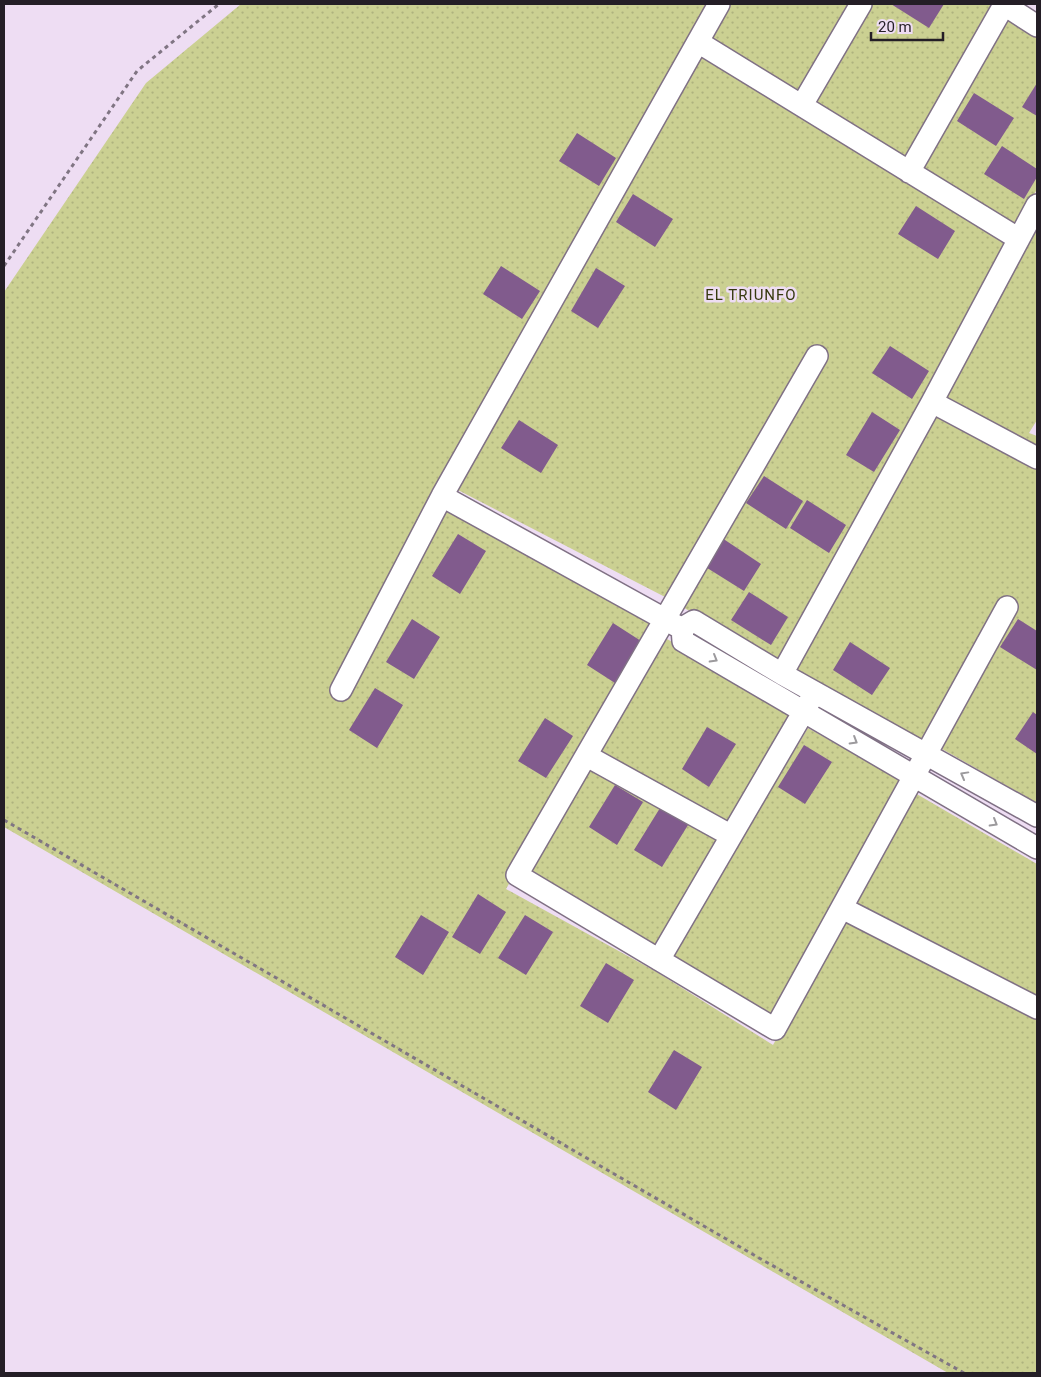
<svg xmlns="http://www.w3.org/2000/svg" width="1041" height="1377" font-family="Roboto,sans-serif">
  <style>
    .grass { fill: url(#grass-dots) }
    .building { fill: #815b8d }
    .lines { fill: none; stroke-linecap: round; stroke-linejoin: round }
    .street-casing { stroke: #807185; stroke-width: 24 }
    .path { stroke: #807583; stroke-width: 3; stroke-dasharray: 4 4; stroke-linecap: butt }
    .street { stroke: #fff; stroke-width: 21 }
    .oneway { stroke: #9c9a9d }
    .labels { text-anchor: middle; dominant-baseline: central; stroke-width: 5; stroke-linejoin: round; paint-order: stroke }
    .neighbourhood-label { font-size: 15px; letter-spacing: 1px; fill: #36380f; stroke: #eeddf3 }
  </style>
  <defs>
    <pattern id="grass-dots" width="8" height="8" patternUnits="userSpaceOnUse" patternTransform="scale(1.25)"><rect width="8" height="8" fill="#cbd092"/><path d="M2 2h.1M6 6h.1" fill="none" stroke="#aeb27e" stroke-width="1.8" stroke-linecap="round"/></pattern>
  </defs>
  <rect width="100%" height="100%" fill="#eeddf3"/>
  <path class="grass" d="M241 4H715L445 504 657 622 506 889 655 971 773 1045 915 793 1037 864V1373H948L4 827V292L146 83Z
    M727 4H993L1037 32V189L925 401 779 663 667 598 454 488Z
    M1037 220V420L1029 433 1037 436V452L941 400Z
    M936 411 1037 464V803L942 749 1017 608 928 745 790 670Z
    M667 639 795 712 729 829 596 754Z
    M808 728 907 784 770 1032 667 963Z
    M591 766 723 838 655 958 523 886Z"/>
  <path class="building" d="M891 4H944L929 28Z
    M1037 83V116L1022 107Z
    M974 93 1014 118 996 146 957 121Z
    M577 133 616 158 599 186 559 161Z
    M1002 146 1037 169V177L1024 199 984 174Z
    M633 194 673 219 655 247 616 222Z
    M916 206 955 231 938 259 898 234Z
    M501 266 540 291 522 319 483 294Z
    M596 268 625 286 598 328 571 311Z
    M890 346 929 371 912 399 872 373Z
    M872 412 900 430 874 472 846 455Z
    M519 420 558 445 541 473 501 448Z
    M764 476 803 501 786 529 746 503Z
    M807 500 846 525 829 553 790 528Z
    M458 534 486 551 460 594 432 576Z
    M722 538 761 564 744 591 704 566Z
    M749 592 788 617 771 645 731 620Z
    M412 619 440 637 414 679 386 662Z
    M1018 619 1037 631V670L1000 647Z
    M613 623 641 641 615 683 587 665Z
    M850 642 890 668 872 695 833 670Z
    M375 688 403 705 377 748 349 730Z
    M1033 712 1037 715V754L1015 739Z
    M545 718 573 736 546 778 518 761Z
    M707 727 736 744 709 787 682 769Z
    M804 745 832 762 805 804 778 787Z
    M615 785 643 802 617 845 589 827Z
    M660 808 688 825 662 867 634 850Z
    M478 894 506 912 480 954 452 937Z
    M421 915 449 932 423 975 395 957Z
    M525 915 553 932 526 975 498 958Z
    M606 963 634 980 608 1023 580 1006Z
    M674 1050 702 1067 676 1110 648 1092Z"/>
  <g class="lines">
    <g class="street-casing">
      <path id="street" d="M1003 4 1037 26
        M698 42 1019 239
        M802 105 861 4
        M909 172 1004 5
        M817 356 517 875 775 1029 1007 607
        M932 402 1037 458
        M442 496 677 626
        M682 628 683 641 1037 848
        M682 628 694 621 782 674 1037 816
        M782 674 932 402 1037 205
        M341 690 442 496 719 4
        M587 756 730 835
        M842 908 1037 1008
        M659 960 811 699"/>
    </g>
    <path class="path" d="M4 266 137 71 219 4
      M4 820 759 1258 964 1373"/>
    <use href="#street" class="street"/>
  </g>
  <defs><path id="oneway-chevron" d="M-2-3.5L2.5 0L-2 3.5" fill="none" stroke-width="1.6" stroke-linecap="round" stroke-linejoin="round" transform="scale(1.25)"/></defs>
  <g class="oneway">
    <use href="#oneway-chevron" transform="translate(714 659) rotate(30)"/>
    <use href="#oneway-chevron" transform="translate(854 741) rotate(31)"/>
    <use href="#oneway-chevron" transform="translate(964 775) rotate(-151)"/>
    <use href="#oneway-chevron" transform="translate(994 823) rotate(30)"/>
  </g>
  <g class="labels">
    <g class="neighbourhood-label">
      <text x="751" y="295">EL TRIUNFO</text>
    </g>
  </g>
  <rect width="1041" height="1377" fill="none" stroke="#241e26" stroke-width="10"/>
  <path d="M871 32v8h72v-8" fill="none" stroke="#241e26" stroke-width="2.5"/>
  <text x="878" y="32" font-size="15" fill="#241e26" stroke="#eeddf3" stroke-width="4" paint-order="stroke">20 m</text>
</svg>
